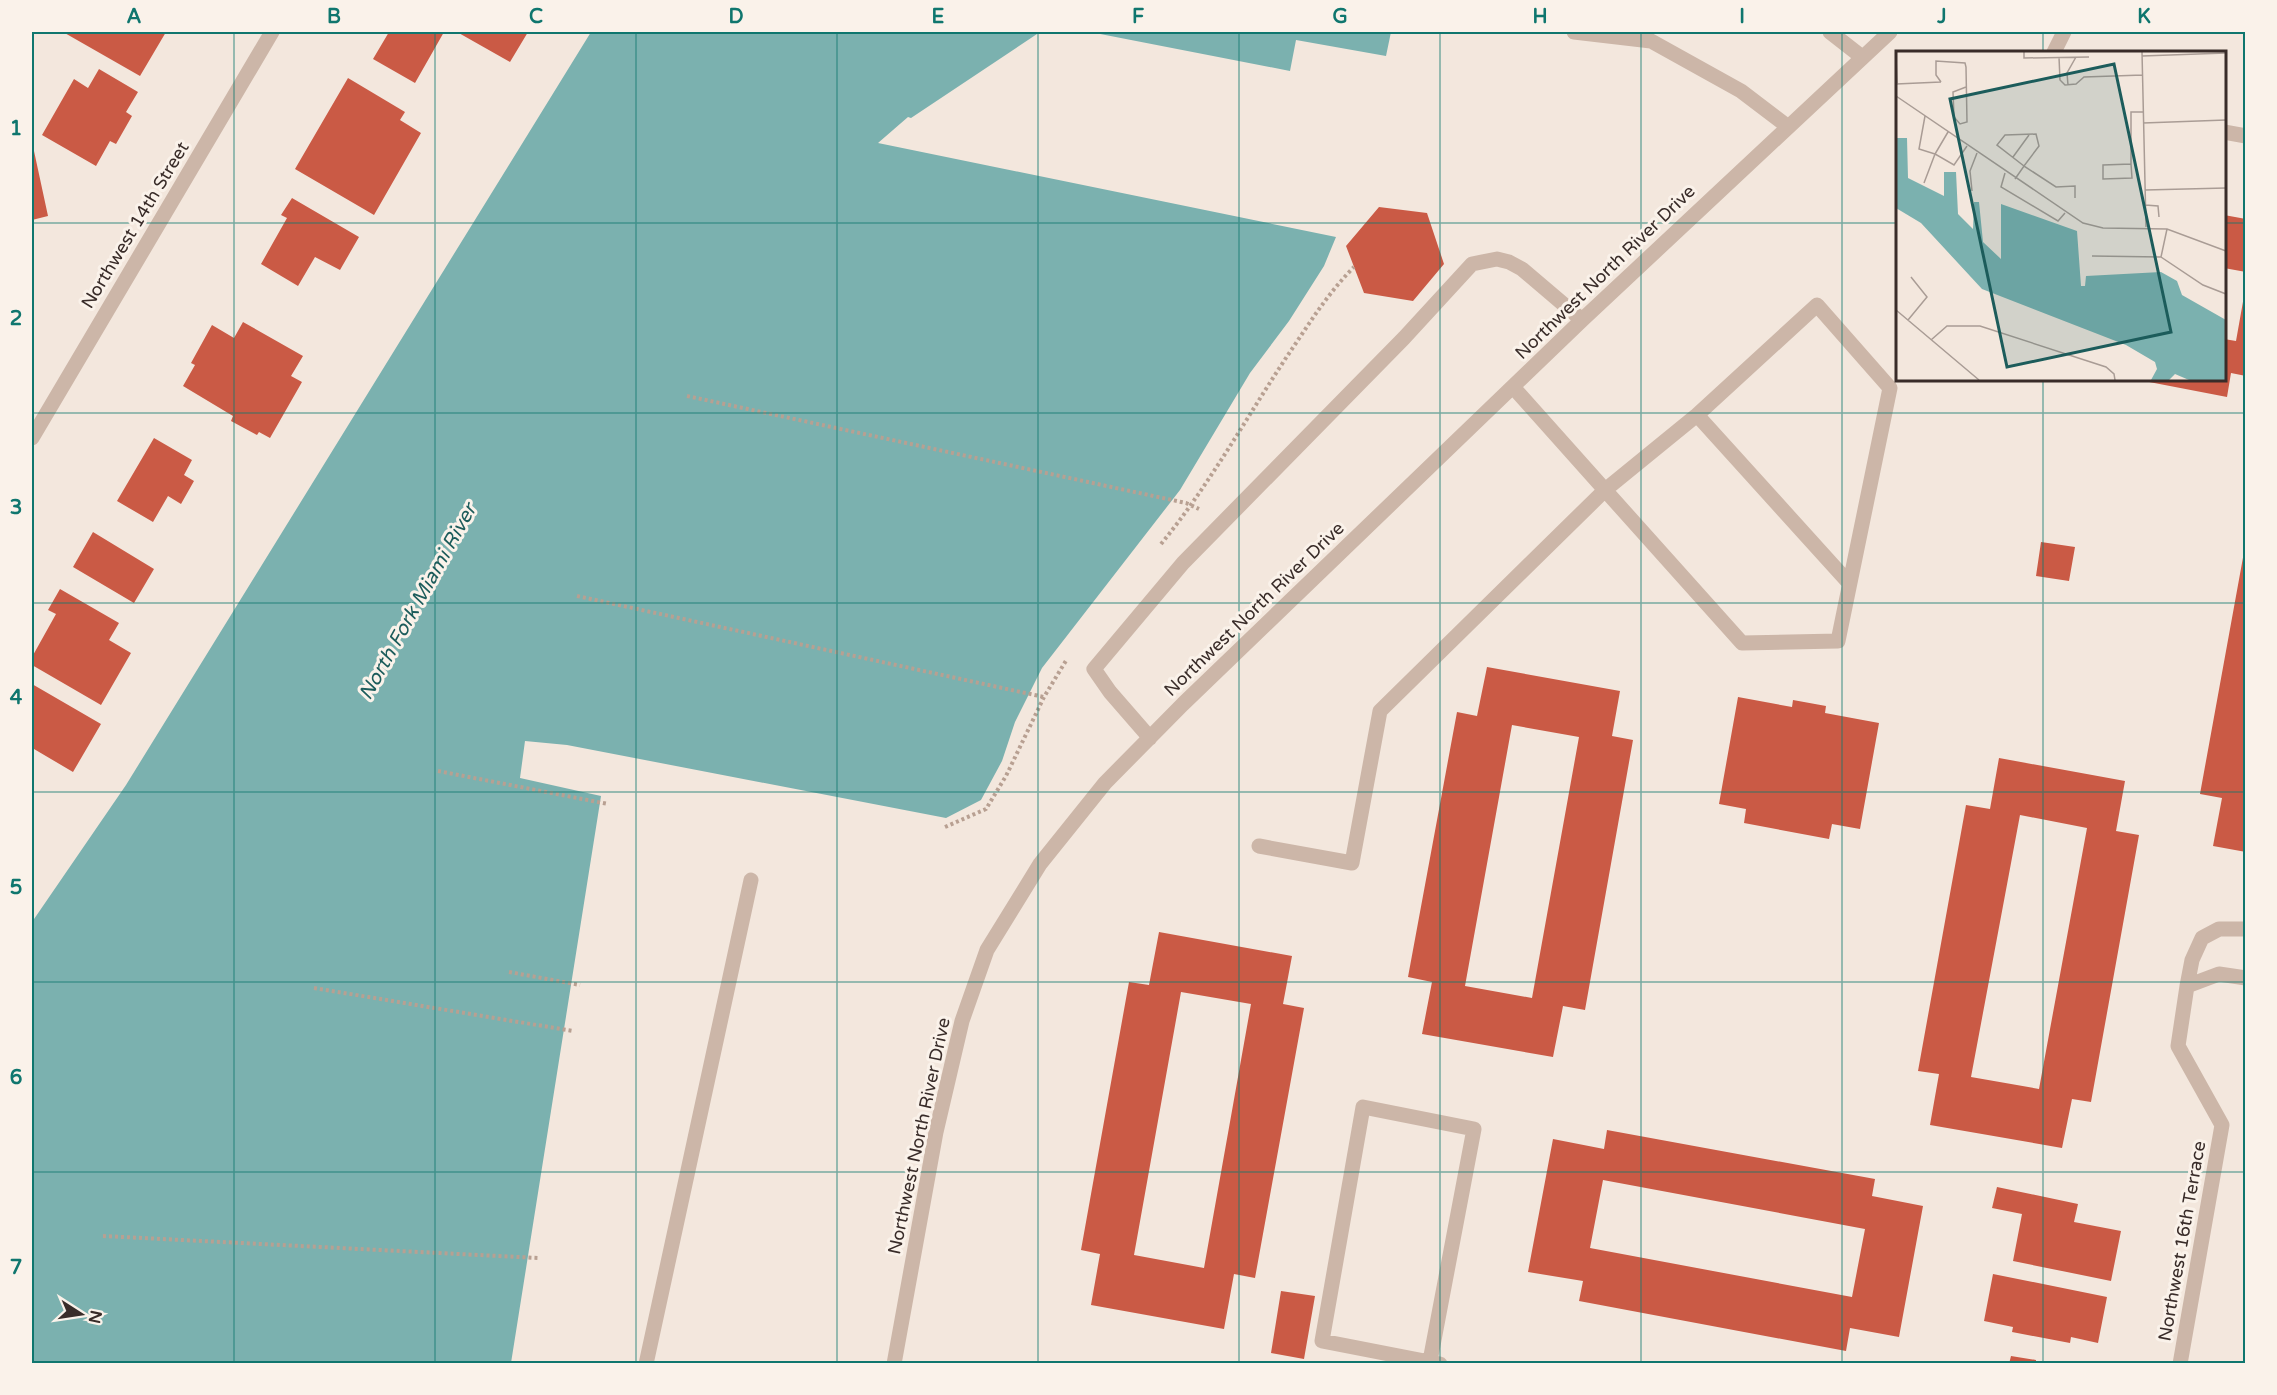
<svg xmlns="http://www.w3.org/2000/svg" width="2277" height="1395" font-family="'Varela Round',sans-serif">
  <style>
    .water { fill: #7bb1af }
    .building { fill: #ca5a45; fill-rule: evenodd }
    .lines { fill: none; stroke-linecap: round; stroke-linejoin: round }
    .path { stroke: #b8a092; stroke-width: 4; stroke-dasharray: 3 3; stroke-linecap: butt }
    .minor { stroke: #ccb6a8; stroke-width: 15 }
    .grid { fill: none; stroke: #0f766e; stroke-width: 1.5; stroke-opacity: 0.55 }
    .labels { text-anchor: middle; dominant-baseline: central; stroke-width: 6; stroke-linejoin: round; paint-order: stroke }
    .street-label { font-size: 18px; fill: #392c29; stroke: #faf2ea }
    .water-label { font-size: 20px; font-style: italic; fill: #1c5c5b; stroke: #faf2ea }
    .inset-road { fill: none; stroke: #a99c95; stroke-width: 1.5 }
    .view { fill: #1c5c5b; fill-opacity: 0.15; stroke: #1c5c5b; stroke-width: 3 }
    .inset-edge { fill: none; stroke: #392c29; stroke-width: 3 }
    .neatline { fill: none; stroke: #0f766e; stroke-width: 2 }
    .grid-label { font-size: 20px; text-anchor: middle; font-weight: bold; fill: #0f766e }
  </style>
  <rect width="100%" height="100%" fill="#f3e7dd"/>
  <path class="water" d="M591 32H1040L911 118 908 117 878 143 1336 237 1324 266 1289 321 1250 373 1180 490 1042 668 1015 722 1002 761 981 800 946 818 567 745 525 741 520 778 601 796 511 1363H32V922L126 785Z
    M1090 32H1391L1386 56 1296 40 1290 71Z"/>
  <path class="building" d="M63 32H166L140 76Z
    M389 32H444L415 83 373 59Z
    M457 32H528L510 62Z
    M99 69 138 92 126 112 132 116 116 144 110 141 96 166 42 135 74 79 88 88Z
    M348 78 405 112 400 120 421 133 374 215 295 169Z
    M32 151H34L48 216 32 220Z
    M292 198 359 237 340 270 315 257 298 286 261 264 287 218 281 215Z
    M1379 207 1427 213 1444 264 1413 301 1364 293 1346 246Z
    M2224 215 2246 219V272L2224 268Z
    M2244 296 2246 376 2231 373 2227 397 2144 381 2224 380V339L2236 341Z
    M243 322 303 356 291 376 302 382 270 438 259 432 257 435 231 421 233 416 183 386 195 365 191 363 212 325 234 338Z
    M154 438 192 460 184 475 194 481 181 504 168 496 153 522 117 501Z
    M93 532 154 569 134 603 73 567Z
    M2041 542 2075 547 2069 581 2036 576Z
    M2244 552 2246 553V852L2213 846 2222 798 2200 794Z
    M60 589 119 623 109 640 131 653 101 705 32 665V657L56 614 48 610Z
    M1487 667 1620 691 1612 736 1633 740 1585 1010 1563 1006 1553 1057 1422 1034 1432 982 1408 977 1457 712 1477 716ZM1512 725 1579 737 1532 998 1465 986Z
    M32 684 101 724 73 772 34 749 32 753Z
    M1738 697 1792 707 1793 700 1826 706 1825 713 1879 723 1860 829 1832 824 1829 839 1744 823 1746 809 1719 804Z
    M1999 758 2125 781 2116 831 2139 835 2091 1102 2072 1099 2062 1148 1930 1125 1939 1074 1918 1071 1966 805 1990 809ZM2020 815 2087 828 2039 1089 1971 1077Z
    M1159 932 1292 956 1283 1004 1304 1008 1255 1278 1234 1274 1224 1329 1091 1305 1100 1254 1081 1250 1129 982 1149 985ZM1181 992 1251 1004 1204 1268 1134 1255Z
    M1607 1130 1875 1179 1872 1196 1923 1206 1899 1337 1850 1328 1846 1351 1579 1301 1583 1281 1528 1272 1553 1139 1604 1149ZM1603 1180 1865 1229 1852 1297 1590 1248Z
    M1997 1187 2078 1204 2074 1222 2121 1231 2111 1281 2013 1261 2022 1214 1992 1208Z
    M1993 1274 2107 1297 2098 1343 2071 1337 2070 1343 2012 1332 2013 1327 1984 1321Z
    M1281 1291 1315 1296 1304 1359 1271 1353Z
    M2011 1356 2036 1360V1364H2009Z"/>
  <g class="lines">
    <path class="path" d="M687 396 1186 503 1199 509
      M1161 544C1212 482 1251 409 1296 343 1314 316 1331 290 1354 267
      M577 596 1044 697
      M438 771 608 804
      M945 827 986 809 1006 776 1044 697 1067 659
      M509 972 580 985
      M314 988 573 1031
      M103 1236 538 1258"/>
    <path class="minor" d="M1574 32 1651 41 1741 91 1787 126
      M1830 32 1862 57
      M2054 52 2064 32
      M2224 132 2246 136
      M1817 305 1890 388 1838 641 1742 643 1605 490 1697 415Z
      M1697 415 1849 583
      M32 438 272 32
      M1150 738 1110 692 1094 669 1183 563 1404 338 1472 264 1497 259 1509 262 1522 269 1582 320
      M1259 846 1352 863 1380 711 1605 490 1513 387
      M2187 986 2219 974 2246 978
      M1430 1361 1474 1129 1363 1107 1322 1341 1440 1364
      M646 1364 751 880
      M894 1364 936 1132 962 1021 987 950 1040 864 1105 783 1183 704 1582 320 1890 32
      M2180 1364 2222 1125 2178 1046 2187 986 2192 960 2202 938 2219 929H2246"/>
  </g>
  <path class="grid" d="M234 32V1364M435 32V1364M636 32V1364M837 32V1364M1038 32V1364M1239 32V1364M1440 32V1364M1641 32V1364M1842 32V1364M2043 32V52M32 223H1898M2224 223H2246M2043 380V1364M32 413H2246M32 603H2246M32 792H2246M32 982H2246M32 1172H2246"/>
  <g class="labels">
    <g class="street-label">
      <text transform="translate(135 225) rotate(-59)">Northwest 14th Street</text>
      <text transform="translate(1605 272) rotate(-44)">Northwest North River Drive</text>
      <text transform="translate(1254 609) rotate(-44)">Northwest North River Drive</text>
      <text transform="translate(919 1136) rotate(-78)">Northwest North River Drive</text>
      <text transform="translate(2182 1241) rotate(-80)">Northwest 16th Terrace</text>
    </g>
    <g class="water-label">
      <text transform="translate(418 602) rotate(-61)">North Fork Miami River</text>
    </g>
  </g>
  <g transform="translate(1896 51)">
    <rect width="330" height="330" fill="#f3e7dd"/>
    <path d="M0 87H11L12 127 48 145V121H60L62 163 77 178 78 151H83L87 191 105 208V153L181 180 185 235H189L190 225 265 221 281 230 286 244 330 269V329H293L279 323 273 329H255L261 318 259 311 230 294 86 238 25 172 0 157Z" fill="#7bb1af"/>
    <path class="inset-road" d="M128 1V7L193 6M246 1 250 176M0 5 1 32M246 5 330 2M163 6 164 29 169 34 180 33 188 26 247 24M45 31 40 24V10L69 12 70 16 71 71 64 73 58 66 57 41 70 36M0 33 45 31M172 34 171 22 180 6M0 45 187 172 207 177 271 178 330 200M247 72 330 69M52 81 39 103 58 114 71 95M140 83 143 95 128 115 101 94 109 84ZM117 106 133 84M235 113 236 127 207 128V114L235 113V61H247M109 122 105 136 162 170 169 162M119 128 128 115 160 136 179 135V147M28 132 39 103 23 98 29 65M249 139 330 137M76 140 74 120 81 102M249 154 262 155 263 166M271 178 265 206 307 234 330 243M196 205 265 206M0 259 83 329M12 269 31 246 15 226M35 289 51 275H84L210 316 218 323 219 329"/>
    <path class="view" d="M218 13 275 281 111 316 54 48Z"/>
    <rect width="330" height="330" class="inset-edge"/>
  </g>
  <rect width="2277" height="1395" fill="none" stroke="#faf2ea" stroke-width="66"/>
  <g transform="translate(81 1314) rotate(102)" stroke="#faf2ea" stroke-width="4.5" paint-order="stroke">
  <path d="M0-4.5L10 22L0 15L-10 22Z" fill="#392c29"/>
  <text y="-9" font-size="16" font-weight="bold" text-anchor="middle" fill="#392c29">N</text>
  </g>
  <rect x="33" y="33" width="2211" height="1329" class="neatline"/>
  <g class="grid-label">
    <text x="134" y="23">A</text>
    <text x="334" y="23">B</text>
    <text x="536" y="23">C</text>
    <text x="736" y="23">D</text>
    <text x="938" y="23">E</text>
    <text x="1138" y="23">F</text>
    <text x="1340" y="23">G</text>
    <text x="1540" y="23">H</text>
    <text x="1742" y="23">I</text>
    <text x="1942" y="23">J</text>
    <text x="2144" y="23">K</text>
    <text x="16" y="135">1</text>
    <text x="16" y="325">2</text>
    <text x="16" y="514">3</text>
    <text x="16" y="704">4</text>
    <text x="16" y="894">5</text>
    <text x="16" y="1084">6</text>
    <text x="16" y="1274">7</text>
  </g>
</svg>
